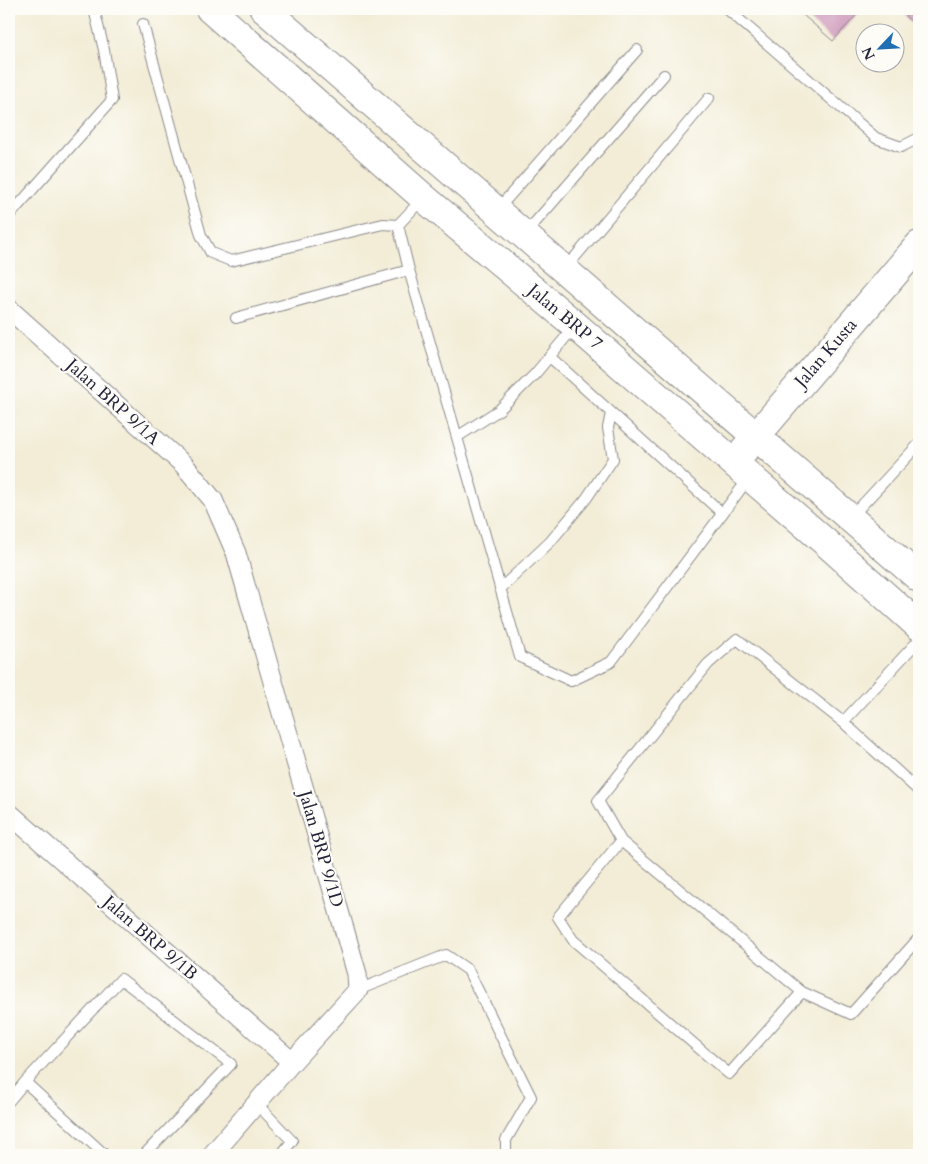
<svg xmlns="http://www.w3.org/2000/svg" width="928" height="1164" font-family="Cardo,serif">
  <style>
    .building { fill: #d09ebd }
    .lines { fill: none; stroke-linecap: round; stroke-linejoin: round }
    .lane-casing { stroke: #8a8889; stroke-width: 12 }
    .street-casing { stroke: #8a8889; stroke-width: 21 }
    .secondary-casing { stroke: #8a8889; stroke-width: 30 }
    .lane { stroke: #fff; stroke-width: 10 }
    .street { stroke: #fff; stroke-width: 19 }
    .secondary { stroke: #fff; stroke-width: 28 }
    .rail-casing { stroke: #22223b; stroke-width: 5.5 }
    .rail { stroke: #fdfcf7; stroke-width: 4; stroke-dasharray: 11; stroke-linecap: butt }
    .labels { text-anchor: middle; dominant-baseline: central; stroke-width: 4.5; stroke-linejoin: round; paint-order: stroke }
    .street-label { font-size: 18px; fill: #22223b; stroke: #fdfcf7 }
  </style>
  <rect width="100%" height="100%" fill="#fdfcf7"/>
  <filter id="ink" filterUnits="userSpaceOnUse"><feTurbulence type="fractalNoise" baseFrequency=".02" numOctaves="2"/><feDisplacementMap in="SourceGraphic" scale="10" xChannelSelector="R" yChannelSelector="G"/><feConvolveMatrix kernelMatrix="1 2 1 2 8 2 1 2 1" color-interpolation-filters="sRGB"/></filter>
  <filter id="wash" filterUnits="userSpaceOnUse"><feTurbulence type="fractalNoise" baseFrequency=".0096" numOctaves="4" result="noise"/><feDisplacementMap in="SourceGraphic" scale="20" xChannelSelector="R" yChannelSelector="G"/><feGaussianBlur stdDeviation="1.12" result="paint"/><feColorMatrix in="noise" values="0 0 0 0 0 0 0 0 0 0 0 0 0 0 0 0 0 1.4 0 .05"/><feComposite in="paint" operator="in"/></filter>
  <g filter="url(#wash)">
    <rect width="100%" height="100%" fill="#f3edd7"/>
    <g id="blocks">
      <path class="building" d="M796 9H862L833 41Z
        M911 9H919V29L905 16Z"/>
    </g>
  </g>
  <g filter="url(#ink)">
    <use href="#blocks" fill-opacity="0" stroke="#8a8889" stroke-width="1"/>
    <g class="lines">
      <g class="lane-casing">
        <path id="lane" d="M727 9 876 138 901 147 919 138
          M143 24 201 235 211 253 231 261 383 224 398 225
          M423 198 398 225 409 270 520 657 571 681 611 662 749 478
          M497 210 637 50
          M9 216 112 100 104 50 94 9
          M525 234 664 75
          M565 269 709 98
          M236 318 409 270
          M550 357 722 513
          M457 437 499 410 535 374 575 326
          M850 518 919 444
          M500 589 550 542 586 499 613 459 608 428 611 413
          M843 722 919 791
          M621 841 598 801 708 664 737 639 843 722 919 640
          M358 990 446 955 468 970 531 1097 506 1140V1155
          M802 992 621 841 558 917 573 940 729 1074 802 992 851 1014 919 938
          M25 1082 121 979 231 1064 144 1155
          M9 1101 25 1082 105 1155
          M257 1104 292 1141 281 1155"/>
      </g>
      <g class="street-casing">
        <path id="street" d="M9 309 184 465 213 500 236 553 357 974 358 990 292 1062 212 1155
          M9 813 292 1062"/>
      </g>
      <g class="secondary-casing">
        <path id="secondary" d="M210 9 424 198 575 325 824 541 919 626
          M264 9 919 578
          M745 449 919 245"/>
      </g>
      <use href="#lane" class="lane"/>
      <use href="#street" class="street"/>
      <use href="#secondary" class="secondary"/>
      <g class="rail-casing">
        <path id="rail" d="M912 1155 919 1150"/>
      </g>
      <use href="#rail" class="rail"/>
    </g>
  </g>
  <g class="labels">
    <g class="street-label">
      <text transform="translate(565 317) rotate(40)">Jalan BRP 7</text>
      <text transform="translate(826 353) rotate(-49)">Jalan Kusta</text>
      <text transform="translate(113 402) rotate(42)">Jalan BRP 9/1A</text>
      <text transform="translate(321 849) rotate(74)">Jalan BRP 9/1D</text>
      <text transform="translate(150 938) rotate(41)">Jalan BRP 9/1B</text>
    </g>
  </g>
  <rect width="928" height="1164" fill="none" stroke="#fdfcf7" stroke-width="30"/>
  <g transform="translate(880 48) rotate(245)"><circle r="24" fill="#fdfcf7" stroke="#a5a5ac"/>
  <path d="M0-4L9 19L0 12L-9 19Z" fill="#1f6fb2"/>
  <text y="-8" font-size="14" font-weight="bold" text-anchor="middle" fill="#22223b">N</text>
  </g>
</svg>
